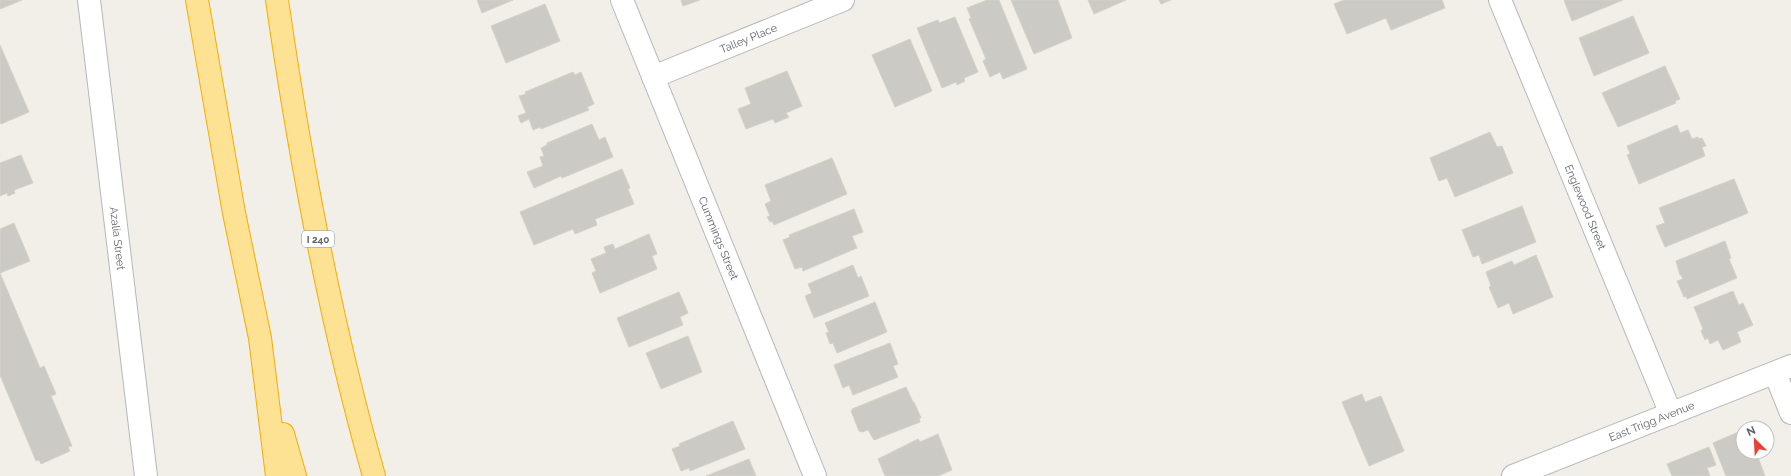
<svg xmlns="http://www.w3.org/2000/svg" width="1791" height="476" font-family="Raleway,sans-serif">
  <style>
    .building { fill: #cccac5; stroke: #d6d1c6 }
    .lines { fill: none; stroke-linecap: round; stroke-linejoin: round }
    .minor-casing { stroke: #b5b8bc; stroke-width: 24 }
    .tertiary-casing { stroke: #b5b8bc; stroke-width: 24 }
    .motorway-casing { stroke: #f9ab00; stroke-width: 24 }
    .minor { stroke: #fff; stroke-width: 22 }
    .tertiary { stroke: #fff; stroke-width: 22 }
    .motorway { stroke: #fde293; stroke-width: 22 }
    .labels { text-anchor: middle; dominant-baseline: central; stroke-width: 3.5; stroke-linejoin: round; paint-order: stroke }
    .shield { fill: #fff; stroke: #8f9295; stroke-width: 1 }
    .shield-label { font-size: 10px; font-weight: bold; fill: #5f6368 }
    .street-label { font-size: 11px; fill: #5f6368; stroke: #fff }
  </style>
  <rect width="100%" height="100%" fill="#f1efe8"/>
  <path class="building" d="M0 0H22L0 9Z
    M477 0H513L482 13Z
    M681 0H700L683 6Z
    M987 0H999L1027 69 1003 79 1000 72 990 77 983 61 986 59 969 19 971 18 967 8Z
    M1011 0H1058L1072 38 1034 54Z
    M1088 0H1126L1094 14Z
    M1159 0H1171L1161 4Z
    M1344 0H1442L1445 8 1391 30 1386 18 1347 34 1334 4Z
    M1564 0H1623L1572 21Z
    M545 4 560 41 506 63 491 26Z
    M1633 16 1649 53 1594 76 1579 38Z
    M955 17 978 72 964 78 965 81 957 85 956 82 942 88 917 28 938 20 939 23Z
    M910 39 932 91 895 107 872 55Z
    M0 45 29 112 1 124 0 122Z
    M1665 66 1680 99 1675 101 1676 103 1618 127 1602 93Z
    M787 71 802 106 786 113 789 117 775 123 773 119 746 129 738 109 751 104 745 88Z
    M573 72 575 75 581 72 594 104 587 107 589 110 541 129 540 127 533 130 529 119 521 123 518 116 526 113 519 96 526 94 525 92Z
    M592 124 599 140 605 137 613 157 562 178 561 176 534 188 527 172 543 166 540 157 544 156 541 148 547 145V143Z
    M1677 125 1680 133 1688 130 1692 139 1698 137V139L1702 138 1706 146 1702 147 1705 156 1639 184 1627 155 1630 154 1627 146Z
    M1490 132 1497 147 1502 146 1513 173 1455 197 1447 178 1439 181 1430 158Z
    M21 155 33 183 14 190 15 193 8 196 7 193 0 196V163Z
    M832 158 847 194 774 225 772 221 770 222 767 217 770 216 765 204 771 201 765 185Z
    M622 169 630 188 628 189 634 204 595 219 597 225 575 234 573 229 534 245 520 212Z
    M1734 179 1748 213 1665 247 1656 226 1665 223 1659 208Z
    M1522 206 1536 242 1482 264 1479 255 1473 257 1462 230Z
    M854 209 863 232 852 236 857 248 803 271 802 267 795 269 783 240 790 237 789 235Z
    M14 223 30 261 0 273 40 368 44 366 56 394 51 396 72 446 68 447 70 451 41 464 39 460 36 461 0 375V229Z
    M649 234 657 254 652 256 657 269 600 293 592 273 596 271 591 259 606 253 604 247 613 244 615 249Z
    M1725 241 1731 258 1729 259 1737 278 1687 299 1686 296 1684 297 1677 281 1683 279 1681 275H1680L1676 261Z
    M1536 255 1553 297 1513 314 1509 303 1498 308 1489 287 1491 286 1486 272 1512 261 1514 265Z
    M853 265 858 278 861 276 869 296 814 318 805 296 812 293 808 284Z
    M1733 291 1739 305 1743 303 1753 325 1737 332 1741 342 1723 350 1718 340 1710 344 1708 338 1705 340 1701 331 1703 329 1694 307Z
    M679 292 688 313 680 317 683 325 629 347 617 318Z
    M875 302 887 332 837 353 833 343 830 344 826 333 829 332 825 323Z
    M688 336 702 372 661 389 646 353Z
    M890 343 898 364 893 366 898 377 853 395 849 385 843 388 834 365Z
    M906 387 913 402H914L921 418H919L920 422 874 440 868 430 862 432 859 431 851 411H852V409Z
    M1362 394 1365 402 1381 396 1404 451 1369 466 1342 402Z
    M733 421 745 449 690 471 689 468 681 471 672 449 680 446 679 444Z
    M1743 430V452H1756L1765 476H1726L1713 443Z
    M938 434 952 470 938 476H885L878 459 918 439 920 442Z
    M1709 447 1716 465 1707 468 1710 476H1672L1667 464Z
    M749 459 756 476H706Z"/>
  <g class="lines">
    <g class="minor-casing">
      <g id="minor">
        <path id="s1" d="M89 0 146 476"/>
        <path id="s2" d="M622 0 815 476"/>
        <path id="s3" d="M1500 0 1671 414"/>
        <path id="s4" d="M653 77 843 0"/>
        <path d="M1775 373 1791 413"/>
      </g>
    </g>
    <g class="tertiary-casing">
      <g id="tertiary">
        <path id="s5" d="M1513 476 1791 366"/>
      </g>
    </g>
    <g class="motorway-casing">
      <path id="motorway" d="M197 0 234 213 260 338 277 476
        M277 0C300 160 330 321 374 476
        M283 434 295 476"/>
    </g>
    <use href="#minor" class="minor"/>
    <use href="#tertiary" class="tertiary"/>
    <use href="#motorway" class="motorway"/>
  </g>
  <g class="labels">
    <rect class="shield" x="302" y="231" width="32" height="16" rx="3"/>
    <g class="shield-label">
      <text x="318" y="239">I 240</text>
    </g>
    <g class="street-label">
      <text stroke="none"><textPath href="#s4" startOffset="103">Talley Place</textPath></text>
      <text stroke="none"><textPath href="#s3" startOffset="224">Englewood Street</textPath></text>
      <text stroke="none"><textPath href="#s1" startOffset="240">Azalia Street</textPath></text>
      <text stroke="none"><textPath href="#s2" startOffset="257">Cummings Street</textPath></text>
      <text stroke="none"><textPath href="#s5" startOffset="149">East Trigg Avenue</textPath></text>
    </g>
  </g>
  <g transform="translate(1755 440) rotate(336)"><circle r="19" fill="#ffffff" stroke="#bfc1c3"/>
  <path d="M0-3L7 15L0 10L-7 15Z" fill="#ea4335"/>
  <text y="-6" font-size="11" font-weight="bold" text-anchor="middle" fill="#5f6368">N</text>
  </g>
</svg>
